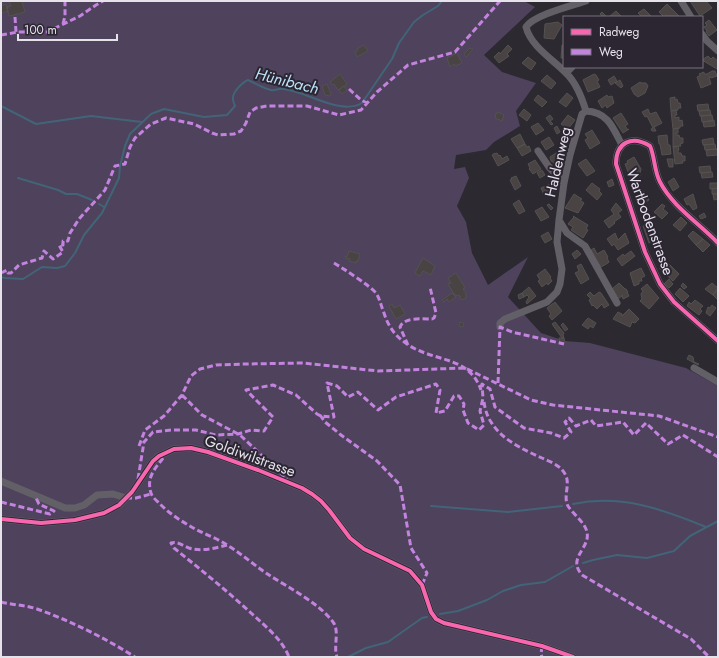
<svg xmlns="http://www.w3.org/2000/svg" width="719" height="658" font-family="Jost,sans-serif">
  <style>
    .green { fill: #4e425d }
    .lines { fill: none; stroke-linecap: round; stroke-linejoin: round }
    .stream { stroke: #426477; stroke-width: 2 }
    .building { fill: #494443; stroke: #545151 }
    .minor { stroke: #626066; stroke-width: 7 }
    .quiet { stroke: #c483df; stroke-width: 3; stroke-dasharray: 6 3; stroke-linecap: butt }
    .cycleway-casing { stroke: #2c2633; stroke-width: 6 }
    .cycleway { stroke: #f766af; stroke-width: 4 }
    .labels { text-anchor: middle; dominant-baseline: central; stroke-width: 4; stroke-linejoin: round; paint-order: stroke }
    .street-label { font-size: 15px; fill: #e5e2ea; stroke: #2c2633 }
    .water-label { font-size: 16px; font-style: italic; fill: #bce3f8; stroke: #2c2633 }
  </style>
  <rect width="100%" height="100%" fill="#2c2930"/>
  <path class="green" d="M1 1H524L535 7 484 55 502 72 536 83 516 111 520 126 494 142 486 150 456 155 454 169 465 167 469 178 457 206 466 222 472 253 488 285 528 257 508 297 541 333 565 341 590 343 686 368 718 386V657H1Z"/>
  <g class="lines">
    <path class="stream" d="M1 106 36 124 91 116 142 122
      M18 178 58 190 66 194H77L92 200
      M99 204 104 207
      M1 277 5 278 23 279 42 267 57 268 65 266 75 253 84 235 102 213 119 178 120 166 125 146 130 134 151 114 164 109 204 117 227 115 235 106C234 104 233 101 233 99 232 92 243 82 248 80 255 83 264 89 271 90 275 91 279 88 283 89 307 91 340 116 362 103L392 59 399 43 414 22 423 15 438 6 442 1
      M573 504C621 494 662 509 706 527
      M431 506 508 512 562 506
      M583 563 593 560 617 555 647 558 674 551 690 536 718 521
      M440 614 458 611 487 600 503 591 521 585 545 582 573 566
      M348 657 366 648 388 642 422 618 427 617"/>
  </g>
  <path class="building" d="M9 1H22L25 12 9 16 7 7 11 6Z
    M690 1H706L712 8 700 16Z
    M6 4 8 11 1 13V6Z
    M667 4 680 17H664L659 12Z
    M644 9 651 16 650 17H642L638 13Z
    M616 11 622 17H611L610 16Z
    M602 12 606 16 605 17H603L600 14Z
    M709 20 717 30 709 36 706 32 707 31 704 27 707 25 705 23Z
    M558 22 562 25 554 39 544 38 545 24Z
    M364 45 368 51 357 57 355 52 358 50 357 49Z
    M508 45 512 49 507 54 509 56 499 63 494 57 499 52 500 54Z
    M562 45H564V58H561Z
    M470 48 473 49 466 57 464 54Z
    M457 53 462 63 455 66 454 64 450 67 447 58Z
    M708 56 711 59 713 57 718 61V68L717 69 702 60Z
    M528 57 536 63 531 70 522 63Z
    M712 71H715L717 76 711 78 710 77H709L711 84 701 88 697 77 700 76 699 74 704 72V74H707Z
    M340 74 347 84 338 90 334 84 332 85 330 82Z
    M594 74 596 75 599 80 597 81 600 87 588 92 583 80Z
    M547 75 556 83 551 89 541 81Z
    M614 76 617 81 611 85 608 80Z
    M620 80 623 86 621 88 615 83Z
    M640 82 641 83H646L648 86 645 93 638 97 634 94 631 88Z
    M327 84 331 94 330 96 325 95 322 86Z
    M344 86 347 90 342 94 339 90Z
    M567 93 573 98 566 107 559 102Z
    M538 95 547 102 542 107 534 100Z
    M607 95 608 97 612 96 614 103 607 108 606 105 602 108 598 101Z
    M675 97V100L677 99 678 103H680L681 108H678V110L671 111 670 98Z
    M708 104 709 110 698 111 697 105Z
    M524 109 531 115 527 121 519 115Z
    M648 109 650 114 656 112 662 123 654 127 656 131H652L651 129 653 128 647 116 645 117 642 112Z
    M676 110 677 115H675V118L679 117V121L682 120 683 126H680V128L673 129 671 111Z
    M710 110 711 115 700 116 699 111Z
    M498 112 504 115 502 121 495 118 496 113H498Z
    M621 113 628 124 625 126 628 130 629 129 623 133 613 118Z
    M550 115 553 119 550 121 553 124 551 125 546 118Z
    M568 115 575 120 568 129 561 124Z
    M712 115 713 121 702 122 701 116Z
    M714 120 715 126 704 127 703 122Z
    M538 123 544 130 536 135 531 127Z
    M557 126 560 132 557 134 554 128Z
    M678 128V133H676V135H679L680 138H683V143L680 144 681 146 673 147V129Z
    M592 130 600 143 590 149 585 140 588 138 585 134Z
    M520 134 525 144 517 148 511 139Z
    M667 135 668 145H670L671 154 662 155 660 144H659L658 136Z
    M549 137 554 145 546 150 541 142Z
    M713 138 714 144 703 145 702 140Z
    M525 144 527 147 529 146 531 151 522 156 517 148Z
    M715 144 716 149 705 150 704 145Z
    M563 146 566 150 560 154 561 155 558 157 562 162 556 166 553 162 551 161 550 157 559 151 558 149Z
    M678 146 679 150 678 151V153H681L682 156H685V161H682L683 163 675 164 673 147Z
    M717 149 718 155 707 156 706 150Z
    M495 153V154L497 153 499 156 500 155 502 159 507 156 509 160 498 166 492 155Z
    M634 157 641 169 640 173 641 175 631 179 625 164 628 163 627 161Z
    M586 159 595 171 587 176 578 164Z
    M667 159H673V167H669Z
    M535 160 541 169 533 174 529 169 530 168 528 164Z
    M710 166 711 172 700 173 699 167Z
    M542 170 545 175 540 178 537 173Z
    M712 172 713 177 702 178 701 173Z
    M516 176 521 186 515 190 510 180 512 179 511 178Z
    M674 178 679 187 673 191 668 182Z
    M612 179 614 185 609 187 607 182Z
    M553 183 556 190 552 192 553 193 550 194 549 192 544 195 541 188Z
    M592 183 600 189 599 191 602 194 597 200 586 190Z
    M710 183H718V188L710 189Z
    M718 188V194H712V189Z
    M644 191 649 200 642 204 637 196Z
    M574 194 582 199 580 200 584 203 578 213 565 208Z
    M693 194 697 208 693 210 689 204 687 205 684 199Z
    M713 194H718V199L714 200Z
    M519 200 525 211 519 214 513 204Z
    M616 203 622 210 618 213 621 217 614 222 615 223 609 228 604 221 614 214 611 210Z
    M549 204 553 208 551 210 547 205Z
    M662 204 665 206 663 209 668 213 662 219 654 212Z
    M542 207 549 217 541 221 535 211Z
    M704 213 706 217 701 219 699 216Z
    M573 216 588 225 586 229 588 230 583 238 571 230 573 227 568 224 574 217Z
    M681 217 687 223 680 231 673 225Z
    M651 223 653 228 651 229 657 239 649 243 643 226Z
    M693 231 703 239 696 245 688 236Z
    M548 232 552 239 545 243 541 236Z
    M615 233 618 240 625 233 629 243 618 250 614 244 612 246 607 239Z
    M703 239 710 245 703 252 696 245Z
    M594 248 597 254 604 250 608 257 607 258 609 262 608 263 601 267 591 250Z
    M659 248 665 254 659 259 654 254Z
    M577 250 581 254 575 259 572 254Z
    M349 251 360 254 358 261H356V263L349 261 350 259 345 258 346 256 347 257Z
    M631 251 635 256 622 266 617 259 623 254 624 256Z
    M423 258 435 266 431 275 423 271 420 276 415 273Z
    M666 261 679 274 673 281 659 268Z
    M581 264 589 279 581 284 575 273 579 271 577 266Z
    M641 268 645 276 641 278 642 281H639V284L634 286 630 273Z
    M545 269 551 277 550 278 552 281 548 285 547 283 542 287 538 281 540 280 537 275Z
    M456 273 464 286 465 288 463 289 466 293V298L462 300 459 295 458 296 454 294 448 284 451 283 448 278Z
    M669 279 673 284 669 288 664 284Z
    M619 283 625 289H626L628 292H627L629 296 623 299 622 295V296L618 299 612 289Z
    M683 283 687 287 684 289 681 286Z
    M712 283 718 288 713 295 705 289Z
    M647 284 659 298 649 309 640 301 642 299 641 294 643 291 641 289Z
    M529 287 536 296 527 304 526 302 529 297 527 295 524 297 522 293Z
    M680 288 689 296 683 302 675 294Z
    M718 289V300L713 295Z
    M590 292 594 296 599 292 601 293 609 305 604 308 602 304 597 309 593 305 592 306 589 300 591 299 587 295Z
    M452 293 456 297 449 302 447 299 444 302 442 300Z
    M522 293 524 297 519 299 518 295Z
    M695 300 703 306 700 309 702 311 699 315 687 306 689 302 691 304Z
    M555 302 562 311 552 320 549 316 551 314 547 308Z
    M392 304 394 308 400 305 405 314 396 319 389 306Z
    M712 305 716 308 710 316 706 313 708 307 710 308Z
    M629 309 639 319 635 323 632 322 630 327 613 319 618 312 622 314V316Z
    M588 318 596 323 593 328 590 326 588 329 582 325Z
    M460 322 464 323 463 327 459 326Z
    M555 322 564 333 563 335 564 338H562L552 324Z
    M563 323 568 329 565 331 561 325Z
    M559 338H564L565 343 560 342Z
    M689 355 693 357 694 362 699 364 698 365 687 359Z"/>
  <g class="lines">
    <path class="minor" d="M681 1 691 17
      M702 34 707 41 718 51
      M566 73 572 67
      M586 111C582 98 577 84 567 74 554 60 531 47 526 27 534 15 571 6 586 1
      M586 111C608 112 613 128 622 145
      M538 151 549 167 564 183
      M559 220 567 233 585 246 617 303
      M718 243C699 223 673 207 660 182 654 171 655 157 650 146 632 135 616 142 616 164L645 252 660 284 674 302 718 341
      M500 327V323L505 319 547 302 557 292 560 284 562 269 557 242 559 220 564 183 570 155 582 114 586 111
      M694 368 718 382
      M1 481 65 508H75L84 505 97 495 113 494 126 498
      M1 519 41 523 75 520 104 513 119 505 132 492 153 461 159 456 174 449 191 448 208 452 258 470 302 488 312 494 321 501 329 510 350 538 364 549 410 571 422 585 431 612 436 619 444 623 542 646 573 657"/>
    <path class="quiet" d="M15 17 16 32
      M63 24 65 16V1
      M1 35 18 32H47L80 16 96 5 103 1
      M349 89 361 100 367 103
      M334 263C344 269 369 285 376 293 380 299 381 306 384 313 388 326 395 336 407 344 432 362 469 355 481 390
      M1 273 7 270 8 273H11L19 265 42 258 44 251 53 259 63 252 59 245H63V241H68L70 233 79 219 105 190 115 166 125 164 130 147 135 138 151 124 166 118 194 124 212 133 218 135 234 134 241 131 246 123 250 112 256 108 267 106H307L339 115 361 110 377 92 408 65 455 52 500 1
      M408 345 400 327C404 317 422 319 432 319L434 318 436 313 430 287
      M498 383 500 327 512 332 564 344
      M182 395 202 415 240 435 287 479
      M484 402C485 409 487 416 491 422 502 440 524 450 542 458 551 462 562 466 566 476 570 485 563 497 568 506 574 516 590 525 587 539 584 552 569 560 582 575L691 639 709 657
      M320 415 325 422 341 435 377 461 400 485 411 548 427 573 422 585
      M139 446 145 430 164 416 182 395 191 376 200 369 216 365 245 364 303 363 378 371 465 368 531 400 553 405 659 416 718 437
      M163 458C155 469 146 477 151 493 152 497 157 501 160 504 171 515 184 523 197 530 207 535 218 539 227 545 242 554 255 566 269 575 289 588 319 603 333 622 340 631 333 646 337 657
      M138 479 144 442 153 432 172 430H196L216 435 238 434 251 430 264 431 273 417 246 390 273 385 296 395 317 414 321 416 334 417 327 383 337 386 348 397 358 392 378 410 396 397 436 384 440 390 436 413 445 411 454 396H459L464 404 463 410 468 423 479 430 484 425 480 411 483 398 482 384 490 389 495 407 524 428 551 433 564 438 571 432 565 422 569 418 576 426 591 420 596 426 623 422 634 435 646 423 668 444 683 435 718 457
      M126 498H136L151 494
      M1 502 50 514 54 511 39 504 35 496
      M227 545C215 548 202 552 189 548 183 546 178 541 171 543L174 548C200 569 226 590 251 613 265 626 282 639 289 657
      M1 602C13 605 25 605 37 609 71 621 105 638 135 657
      M542 646 541 654 542 657"/>
    <g class="cycleway-casing">
      <path id="cycleway" d="M718 243C699 223 673 207 660 182 654 171 655 157 650 146 632 135 616 142 616 164L645 252 660 284 674 302 718 341
        M1 519 41 523 75 520 104 513 119 505 132 492 153 461 159 456 174 449 191 448 208 452 258 470 302 488 312 494 321 501 329 510 350 538 364 549 410 571 422 585 431 612 436 619 444 623 542 646 573 657"/>
    </g>
    <use href="#cycleway" class="cycleway"/>
  </g>
  <g class="labels">
    <g class="street-label">
      <text transform="translate(558 162) rotate(-77)">Haldenweg</text>
      <text transform="translate(650 222) rotate(70)">Wartbodenstrasse</text>
      <text transform="translate(250 456) rotate(20)">Goldiwilstrasse</text>
    </g>
    <g class="water-label">
      <text transform="translate(287 81) rotate(14)">Hünibach</text>
    </g>
  </g>
  <rect width="719" height="658" fill="none" stroke="#e5e2ea" stroke-width="4"/>
  <rect x="563" y="16" width="140" height="52" fill="#2c2633" stroke="#76717c"/>
  <rect x="571" y="29" width="20" height="6" fill="#f766af" stroke="#76717c"/>
  <text x="599" y="36" font-size="12" fill="#e5e2ea">Radweg</text>
  <rect x="571" y="49" width="20" height="6" fill="#c483df" stroke="#76717c"/>
  <text x="599" y="56" font-size="12" fill="#e5e2ea">Weg</text>
  <path d="M18 34v6h99v-6" fill="none" stroke="#e5e2ea" stroke-width="2"/>
  <text x="24" y="34" font-size="12" fill="#e5e2ea" stroke="#2c2633" stroke-width="3" paint-order="stroke">100 m</text>
</svg>
